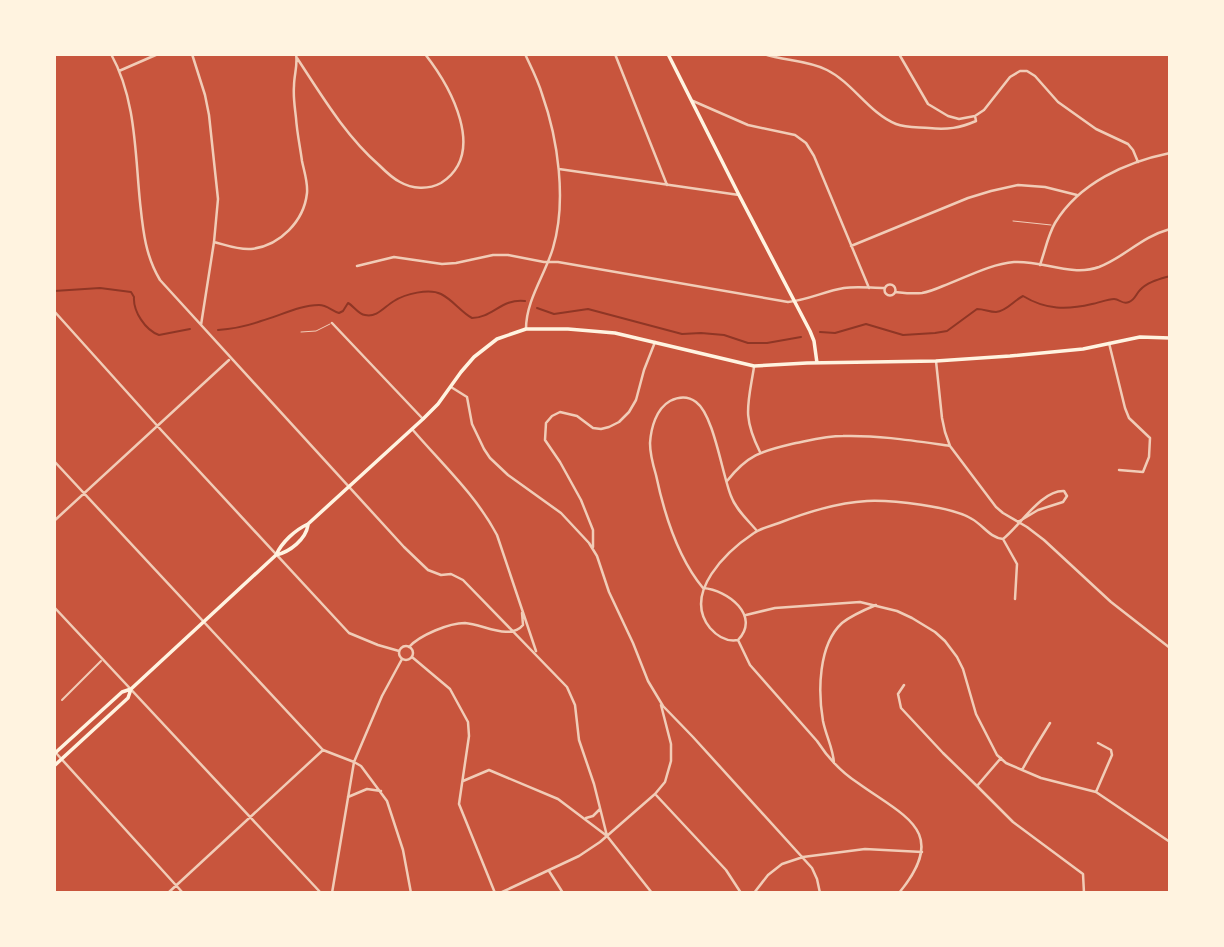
<svg xmlns="http://www.w3.org/2000/svg" width="1224" height="947" font-family="Montserrat,sans-serif">
  <style>
    .lines { fill: none; stroke-linecap: round; stroke-linejoin: round }
    .stream { stroke: #8f3625; stroke-width: 2 }
    .service { stroke: #f1ccb7; stroke-width: 1 }
    .pedestrian { stroke: #f1ccb7; stroke-width: 2 }
    .minor { stroke: #f1ccb7; stroke-width: 2.5 }
    .secondary { stroke: #fff3e0; stroke-width: 3.5 }
  </style>
  <rect width="100%" height="100%" fill="#c8553d"/>
  <g class="lines">
    <path class="stream" d="M54 291 100 288 131 292 134 297C133 311 145 330 159 335L190 329
      M537 308 554 314 588 309 682 334 701 333 724 335 748 343H767L801 337
      M218 330C232 329 247 326 261 321 280 316 299 305 319 305 327 305 332 311 339 313L343 311 348 303C354 306 358 314 365 315 377 318 385 306 394 301 405 294 429 288 441 294 453 300 461 312 472 318 492 318 502 298 525 301
      M820 332 835 333 866 324 903 335 935 333 947 331 977 309C984 309 989 312 996 312 1007 311 1013 301 1023 296 1046 310 1067 310 1092 304 1098 303 1108 299 1114 299 1120 299 1122 305 1129 302 1135 300 1136 294 1140 290 1147 282 1160 279 1170 276"/>
    <path class="service" d="M1013 221 1051 225
      M301 332 316 331 330 324"/>
    <path class="pedestrian" d="M62 700 101 661"/>
    <path class="minor" d="M111 54C136 99 135 152 140 202 143 230 145 255 160 280L404 547 428 570 441 575 451 574 463 580 567 687 575 705 579 740 594 784 607 836 652 893
      M192 54 205 95 209 115 218 199 214 242 201 325
      M525 54C531 67 538 80 542 94 558 139 567 201 553 248 545 275 526 300 526 329
      M615 54 667 185
      M764 54C784 61 808 60 827 70 853 83 869 113 896 124 906 128 918 127 929 128 947 130 960 128 976 121L975 116 984 110 1010 77 1020 71H1027L1035 76 1058 102 1096 129 1128 144 1133 150 1138 162
      M899 54 928 104 948 116 959 119 975 116
      M297 58C322 96 345 135 379 165 385 171 392 178 400 182 412 189 428 190 441 183 488 153 450 86 425 54
      M119 71 158 54
      M693 101 748 125 795 135 806 143 814 156 869 288
      M559 169 739 195
      M214 242C226 245 238 250 251 249 280 246 304 221 307 193 308 182 304 171 302 161 300 146 297 133 296 118 295 108 293 97 294 86 294 75 298 65 296 54
      M851 246 968 198 991 191 1018 185 1045 187 1077 195
      M1040 265C1045 251 1048 235 1055 223 1079 183 1126 162 1170 153
      M357 266 394 257 442 264 456 263 493 255H508L544 262H558L788 302C808 300 825 291 844 288 857 286 871 288 885 288
      M884.5 290a5.5 5.5 0 1 1 11 0a5.5 5.5 0 1 1-11 0Z
      M896 292C905 293 913 294 922 293 929 292 936 289 943 286 965 278 990 264 1014 262 1042 260 1071 277 1099 267 1125 257 1141 237 1170 229
      M54 311 162 431 349 633 378 645 399 651
      M332 323 423 419
      M1109 343 1125 408 1129 418 1150 438 1149 457 1143 472 1119 470
      M936 361 942 418 945 432 950 446 996 507 1003 513 1027 527 1044 540 1111 602 1170 648
      M754 367C748 405 742 416 760 452
      M451 387 467 397 472 424 484 449 490 458 508 475 561 513 589 543 597 556 609 592 633 643 648 681 663 706 693 737 812 868 817 879 820 893
      M412 429C441 463 476 495 497 535L536 651
      M54 461 323 750 354 762 361 766 387 801 403 850 411 893
      M727 481C749 453 763 451 796 443 811 440 827 436 843 436 879 435 915 441 950 446
      M54 521 229 360
      M1003 539 1017 564 1015 599
      M593 547V530L581 500 560 462 545 440 546 423 552 416 560 412 577 416 593 428 601 429 609 427 619 422 629 412 636 400 644 370 655 342
      M703 588C678 558 664 513 656 475 653 465 650 454 650 443 651 428 656 409 670 401 678 397 688 396 696 402 714 415 722 474 731 496 736 510 748 520 757 531
      M703 588C728 590 761 616 738 640
      M54 607 321 893
      M746 615 775 608 860 602 897 611 912 618 935 632 945 641 957 657 963 669 976 714 997 755 1006 763 1041 778 1096 792 1170 842
      M738 640C727 642 717 636 710 628 682 593 727 551 754 533 761 528 771 526 779 523 808 512 836 503 867 501 892 500 951 506 972 519 983 525 990 538 1003 539 1020 526 1041 490 1064 491L1067 496 1063 502 1038 510 1018 522
      M738 640 750 665 817 741C828 758 841 772 858 783 905 817 950 831 899 893
      M399 653a7 7 0 1 1 14 0a7 7 0 1 1-14 0Z
      M409 647C420 635 449 623 465 623 483 624 510 641 523 625L522 613
      M412 657 450 689 468 722 469 736 459 804 495 893
      M904 685 898 694 901 708 943 753 977 786
      M56 753 183 893
      M1001 758 977 786 1013 822 1083 874 1084 893
      M834 763C833 748 826 736 823 721 818 692 818 645 842 623 852 615 864 610 876 605
      M1022 770 1031 754 1050 723
      M463 781 489 770 558 799 607 836
      M1096 792 1112 755 1111 750 1098 743
      M656 795 726 870 741 893
      M348 797 367 789 381 791
      M586 818 593 816 600 809
      M549 871 563 893
      M168 893 323 750
      M332 893 354 762 382 696 402 659
      M500 893 579 856 600 842 655 794 665 782 671 761V744L661 705
      M754 893 768 875 782 864 803 857 865 849 922 852"/>
    <path class="secondary" d="M668 54 739 195 810 331 814 341 817 363
      M276 555C290 552 306 539 308 525
      M54 754 122 692 131 689 276 555C282 542 295 530 308 524L423 419 438 404 461 372 474 357 497 339 526 329H568L615 333 754 366 807 363 936 361 1010 356 1083 349 1140 337 1170 338
      M54 766 128 698 131 689"/>
  </g>
  <rect width="1224" height="947" fill="none" stroke="#fff3e0" stroke-width="112"/>
</svg>
